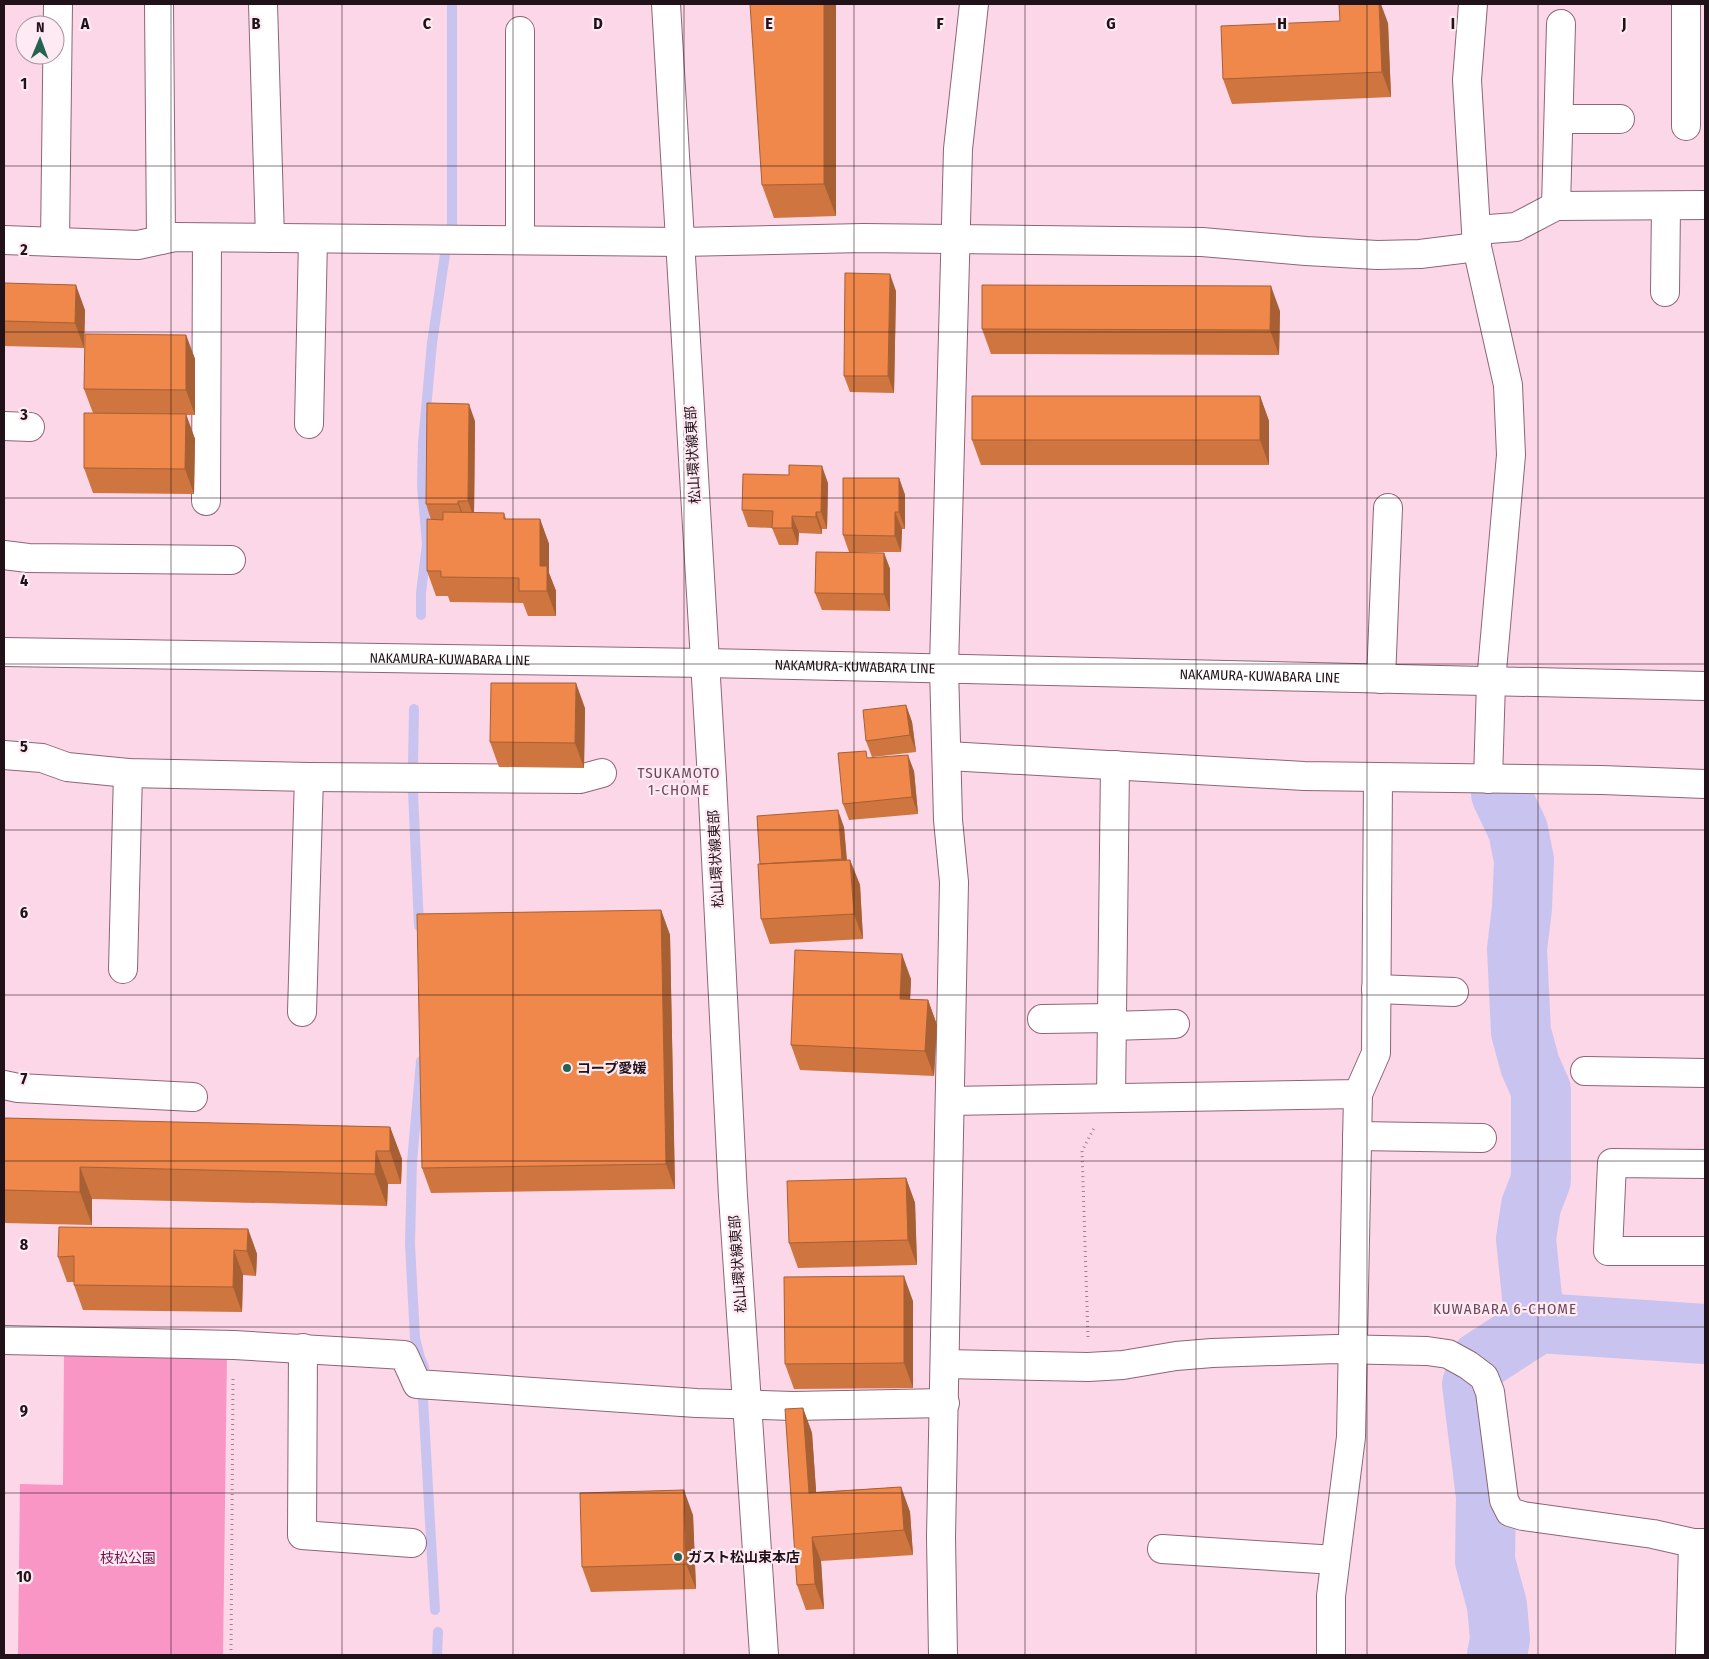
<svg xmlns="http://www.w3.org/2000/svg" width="1709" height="1659" font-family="'Fira Sans Condensed','Noto Sans JP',sans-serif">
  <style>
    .green { fill: #f996c6 }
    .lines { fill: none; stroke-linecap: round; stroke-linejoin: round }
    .stream { stroke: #c9c4ef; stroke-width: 10 }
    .river { stroke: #c9c4ef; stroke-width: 60 }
    .minor-casing { stroke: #8e6578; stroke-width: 30 }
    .path { stroke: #9e828e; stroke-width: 3; stroke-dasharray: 1 4; stroke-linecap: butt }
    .minor { stroke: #fff; stroke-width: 28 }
    .wall { fill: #ce7540 }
    .shaded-wall { fill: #a75f34 }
    .building { fill: #ef884a; stroke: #a75f34 }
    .grid { fill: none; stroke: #211118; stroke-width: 1; stroke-opacity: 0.55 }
    .poi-dot { fill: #246350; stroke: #fdeaf2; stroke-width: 2 }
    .labels { text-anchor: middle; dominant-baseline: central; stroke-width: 4.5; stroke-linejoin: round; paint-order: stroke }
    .street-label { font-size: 14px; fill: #211118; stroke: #fdeaf2 }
    .poi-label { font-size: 14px; font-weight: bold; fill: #211118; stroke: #fdeaf2; text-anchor: start }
    .park-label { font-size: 14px; fill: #72104b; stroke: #fdeaf2 }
    .neighbourhood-label { font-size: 15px; letter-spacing: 1px; fill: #6e485a; stroke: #fdeaf2 }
    .grid-label { font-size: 16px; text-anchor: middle; font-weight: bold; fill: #211118; stroke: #fdeaf2; stroke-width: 4.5; stroke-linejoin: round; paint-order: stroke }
  </style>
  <rect width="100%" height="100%" fill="#fcd7e7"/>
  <path class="green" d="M64 1352 227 1353 223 1655H18L20 1484 63 1485Z"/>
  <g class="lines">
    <path class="stream" d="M452 4V227
      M421 615V593L427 544 422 485 423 443 432 343 445 254
      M413 763 414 709
      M413 792 419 926
      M421 1061 412 1162 410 1244 415 1338 420 1358 424 1367
      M423 1399 435 1610
      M437 1655 438 1632"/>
    <path class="river" d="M1501 794 1518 830 1524 860 1522 908 1517 949 1521 1032 1530 1065 1541 1090V1180L1531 1206 1526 1239 1532 1297 1539 1323
      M1480 1361 1539 1323 1705 1334
      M1472 1384 1486 1497 1485 1561 1497 1605 1500 1639 1497 1655"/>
    <g class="minor-casing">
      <g id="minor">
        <path d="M159 4 161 240"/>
        <path d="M263 4 270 238"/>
        <path d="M666 4 712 779 733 1196 764 1655"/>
        <path d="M1473 4 1467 80 1477 247 1508 385 1511 455 1491 682 1488 779"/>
        <path d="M1560 119H1620"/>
        <path d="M1686 126V4"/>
        <path d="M1556 206 1561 24"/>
        <path d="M1476 230 1516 227 1556 206 1705 205"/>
        <path d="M4 240 138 245 175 237 681 242 863 238 1202 242 1306 251 1377 255 1420 254 1477 247"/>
        <path d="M520 240V31"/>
        <path d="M55 242 58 4"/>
        <path d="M1665 292 1666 206"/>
        <path d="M309 424 313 239"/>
        <path d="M4 426 30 427"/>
        <path d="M206 501 207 238"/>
        <path d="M4 555 28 558 231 560"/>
        <path id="s1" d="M4 652 705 663 1705 686"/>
        <path d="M1381 679 1388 508"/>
        <path d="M4 755 42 758 67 767 128 773 309 777 580 779 602 773"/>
        <path d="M948 756 1304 776 1602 780 1705 784"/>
        <path d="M123 969 128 773"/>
        <path d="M1376 989 1454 992"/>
        <path d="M302 1012 309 777"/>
        <path d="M1042 1019 1111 1018"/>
        <path d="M1111 1026 1175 1024"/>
        <path d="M1585 1071 1705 1073"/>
        <path d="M4 1085 18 1088 193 1097"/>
        <path d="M1111 1098 1115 765"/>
        <path d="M950 1101 1358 1094 1376 1053 1378 778"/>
        <path d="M1357 1136 1482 1138"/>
        <path d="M1705 1164 1612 1163 1608 1251H1705"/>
        <path d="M4 1340 234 1345 404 1355 417 1384 696 1403 793 1406 945 1403"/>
        <path d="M303 1348 302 1535 412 1543"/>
        <path d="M945 1364 1088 1367 1123 1365 1176 1356 1212 1353 1336 1349 1427 1351 1448 1354 1468 1365 1484 1377 1490 1392 1504 1500 1510 1512 1523 1516 1653 1534 1693 1543H1705"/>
        <path d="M1162 1549 1335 1560"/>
        <path d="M943 1655 941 1537 954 882 948 820 944 667 958 149 974 4"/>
        <path d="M1331 1655V1596L1351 1437 1358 1094"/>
        <path d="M1690 1655 1693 1543"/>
      </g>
    </g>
    <path class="path" d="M1088 1337 1082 1151 1094 1128
      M231 1655 233 1376"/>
    <use href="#minor" class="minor"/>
  </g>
  <path class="wall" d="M836 4V216L774 218 762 185Z
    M1388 23 1391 97 1232 104 1223 79Z
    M4 283 85 310 84 348 4 346Z
    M896 291 894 393 850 392 844 376Z
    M1280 311 1279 355 991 354 982 329Z
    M186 335 195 359V415H186L195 439 194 494 93 493 84 468 93 413 84 389Z
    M1260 396 1269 421V465H981L972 440Z
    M475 421 474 513H504L506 519H540L549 544V573L556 591V616H528L523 603 450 602 448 596H436L427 571 431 520 426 504Z
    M899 478 905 495V529H902L901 552H849L843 535Z
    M828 483 827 529H822V534L799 533 798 545H779L772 528 748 527 742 510Z
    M884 553 890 569V611L822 610 815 593Z
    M906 705 912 722 916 752 872 757 866 741Z
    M585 708 584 768 499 767 490 742Z
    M869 758 914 771 918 814 849 820 843 804Z
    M844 827 847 860H850L860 885 863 939 770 944 761 919V864Z
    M661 910 670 935 675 1189 431 1193 422 1168Z
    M911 979 910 999 928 1000 937 1025 934 1076 800 1070 791 1045Z
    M4 1118 390 1127 402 1159 401 1184H388L387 1206 92 1199V1225L4 1223Z
    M906 1178 915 1203 917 1265 798 1268 789 1243Z
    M248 1229 257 1254 256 1276 243 1275 242 1312 83 1310 74 1285V1282H67L58 1257Z
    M913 1301V1388L794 1389 785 1364Z
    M803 1408 812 1433 816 1492 901 1487 910 1512 913 1555 821 1561 824 1609 806 1610 797 1585Z
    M693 1515 696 1589 591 1592 582 1567Z"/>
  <path class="shaded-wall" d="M824 4H836V216L824 184Z
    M1379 4H1381L1388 23 1391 97 1382 72Z
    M890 274 896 291 894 393 888 376Z
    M76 285 85 310 84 348 75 323Z
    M1271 286 1280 311 1279 355 1270 330Z
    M186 335 195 359V415L186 390Z
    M1260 396 1269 421V465L1260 440Z
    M469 404 475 421 474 518 468 501Z
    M186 414 195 439 194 494 185 469Z
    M822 466 828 483 827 529 821 512Z
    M899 478 905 495V529L899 512Z
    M458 501 464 518V521L458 504Z
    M816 512 822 529V534L816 517Z
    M895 512 902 529 901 552 895 536Z
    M792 516 799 533 798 545 792 528Z
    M540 519 549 544V573L556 591V616L547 591 540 566Z
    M884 553 890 569V611L884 594Z
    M576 683 585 708 584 768 575 743Z
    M906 705 912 722 916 752 910 735Z
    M908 755 914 771 918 814 912 797Z
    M838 810 844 827 848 876 842 859Z
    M850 860 860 885 863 939 854 914Z
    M661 910 670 935 675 1189 666 1164Z
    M902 954 911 979 909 1024 900 999Z
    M928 1000 937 1025 934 1076 925 1051Z
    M390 1127 402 1159 401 1184 390 1151Z
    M376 1151 388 1184 387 1206 375 1174Z
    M80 1167 92 1199V1225L80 1192Z
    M906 1178 915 1203 917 1265 908 1240Z
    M248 1229 257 1254 256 1276 247 1251Z
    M234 1250 243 1275 242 1312 233 1287Z
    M904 1276 913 1301V1388L904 1363Z
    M803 1408 812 1433 818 1518 809 1493Z
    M901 1487 910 1512 913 1555 904 1530Z
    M684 1490 693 1515 696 1589 686 1564Z
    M812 1537 821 1561 824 1609 815 1584Z"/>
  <path class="building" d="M750 4H824V184L762 185Z
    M1339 4H1379L1382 72 1223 79 1221 26 1340 21Z
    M845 273 890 274 888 376H844Z
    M4 283 76 285 75 323 4 321Z
    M982 285 1271 286 1270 330 982 329Z
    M85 334 186 335V390L84 389Z
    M972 396H1260V440H972Z
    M427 403 469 404 468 501H458V504H426Z
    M84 413 186 414 185 469 84 468Z
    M789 465 822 466 821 512H816V517L792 516V528H772L773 511 742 510 743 474 789 475Z
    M843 478H899V512H895V536L843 535Z
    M443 512 504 513V519H540V566H547V591H519V578L441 577V571H427V519L443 520Z
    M816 552 884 553V594L815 593Z
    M491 683H576L575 743 490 742Z
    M906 705 910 735 866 741 863 710Z
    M866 751 867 758 908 755 912 797 843 804 838 753Z
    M838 810 842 859 760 864 757 816Z
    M850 860 854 914 761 919 758 864Z
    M661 910 666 1164 422 1168 417 914Z
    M795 950 902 954 900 999 928 1000 925 1051 791 1045Z
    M4 1118 390 1127V1151H376L375 1174 80 1167V1192L4 1190Z
    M906 1178 908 1240 789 1243 787 1181Z
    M59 1227 248 1229 247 1251 234 1250 233 1287 74 1285V1256L58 1257Z
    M904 1276V1363L785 1364 784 1277Z
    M803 1408 809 1493 901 1487 904 1530 812 1537 815 1584 797 1585 785 1409Z
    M684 1490 686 1564 582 1567 580 1493Z"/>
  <path class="grid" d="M171 4V1655M342 4V1655M513 4V1655M684 4V1655M854 4V1655M1025 4V1655M1196 4V1655M1367 4V1655M1538 4V1655M4 166H1705M4 332H1705M4 498H1705M4 664H1705M4 830H1705M4 995H1705M4 1161H1705M4 1327H1705M4 1493H1705"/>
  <g class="poi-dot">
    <circle cx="567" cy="1068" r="5"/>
    <circle cx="678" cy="1557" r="5"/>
  </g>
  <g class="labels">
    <g class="street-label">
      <text transform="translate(693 455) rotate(-93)">松山環状線東部</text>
      <text stroke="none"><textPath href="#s1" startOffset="446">NAKAMURA-KUWABARA LINE</textPath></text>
      <text stroke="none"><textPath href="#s1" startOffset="851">NAKAMURA-KUWABARA LINE</textPath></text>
      <text stroke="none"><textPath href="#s1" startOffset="1256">NAKAMURA-KUWABARA LINE</textPath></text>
      <text transform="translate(716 859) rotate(-93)">松山環状線東部</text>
      <text transform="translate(738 1264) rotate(-94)">松山環状線東部</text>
    </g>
    <g class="poi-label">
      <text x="577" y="1068">コープ愛媛</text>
      <text x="688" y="1557">ガスト松山束本店</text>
    </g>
    <g class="park-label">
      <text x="128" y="1558">枝松公園</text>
    </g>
    <g class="neighbourhood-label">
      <text x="679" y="773">TSUKAMOTO<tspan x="679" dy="17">1-CHOME</tspan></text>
      <text x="1505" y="1309">KUWABARA 6-CHOME</text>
    </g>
  </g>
  <g class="grid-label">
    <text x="85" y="29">A</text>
    <text x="256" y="29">B</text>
    <text x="427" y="29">C</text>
    <text x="598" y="29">D</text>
    <text x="769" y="29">E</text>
    <text x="940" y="29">F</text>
    <text x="1111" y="29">G</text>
    <text x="1282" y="29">H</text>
    <text x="1453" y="29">I</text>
    <text x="1624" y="29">J</text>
    <text x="24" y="89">1</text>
    <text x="24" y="255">2</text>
    <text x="24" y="420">3</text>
    <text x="24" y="586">4</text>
    <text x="24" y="752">5</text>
    <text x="24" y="918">6</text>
    <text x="24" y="1084">7</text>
    <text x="24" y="1250">8</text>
    <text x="24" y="1416">9</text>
    <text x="24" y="1582">10</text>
  </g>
  <rect width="1709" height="1659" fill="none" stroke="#211118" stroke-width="10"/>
  <g transform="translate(40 40) rotate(1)"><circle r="24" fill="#fdeaf2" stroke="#a5939b"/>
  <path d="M0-4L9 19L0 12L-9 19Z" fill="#246350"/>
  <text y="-8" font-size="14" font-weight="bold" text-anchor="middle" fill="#211118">N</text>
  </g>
</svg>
